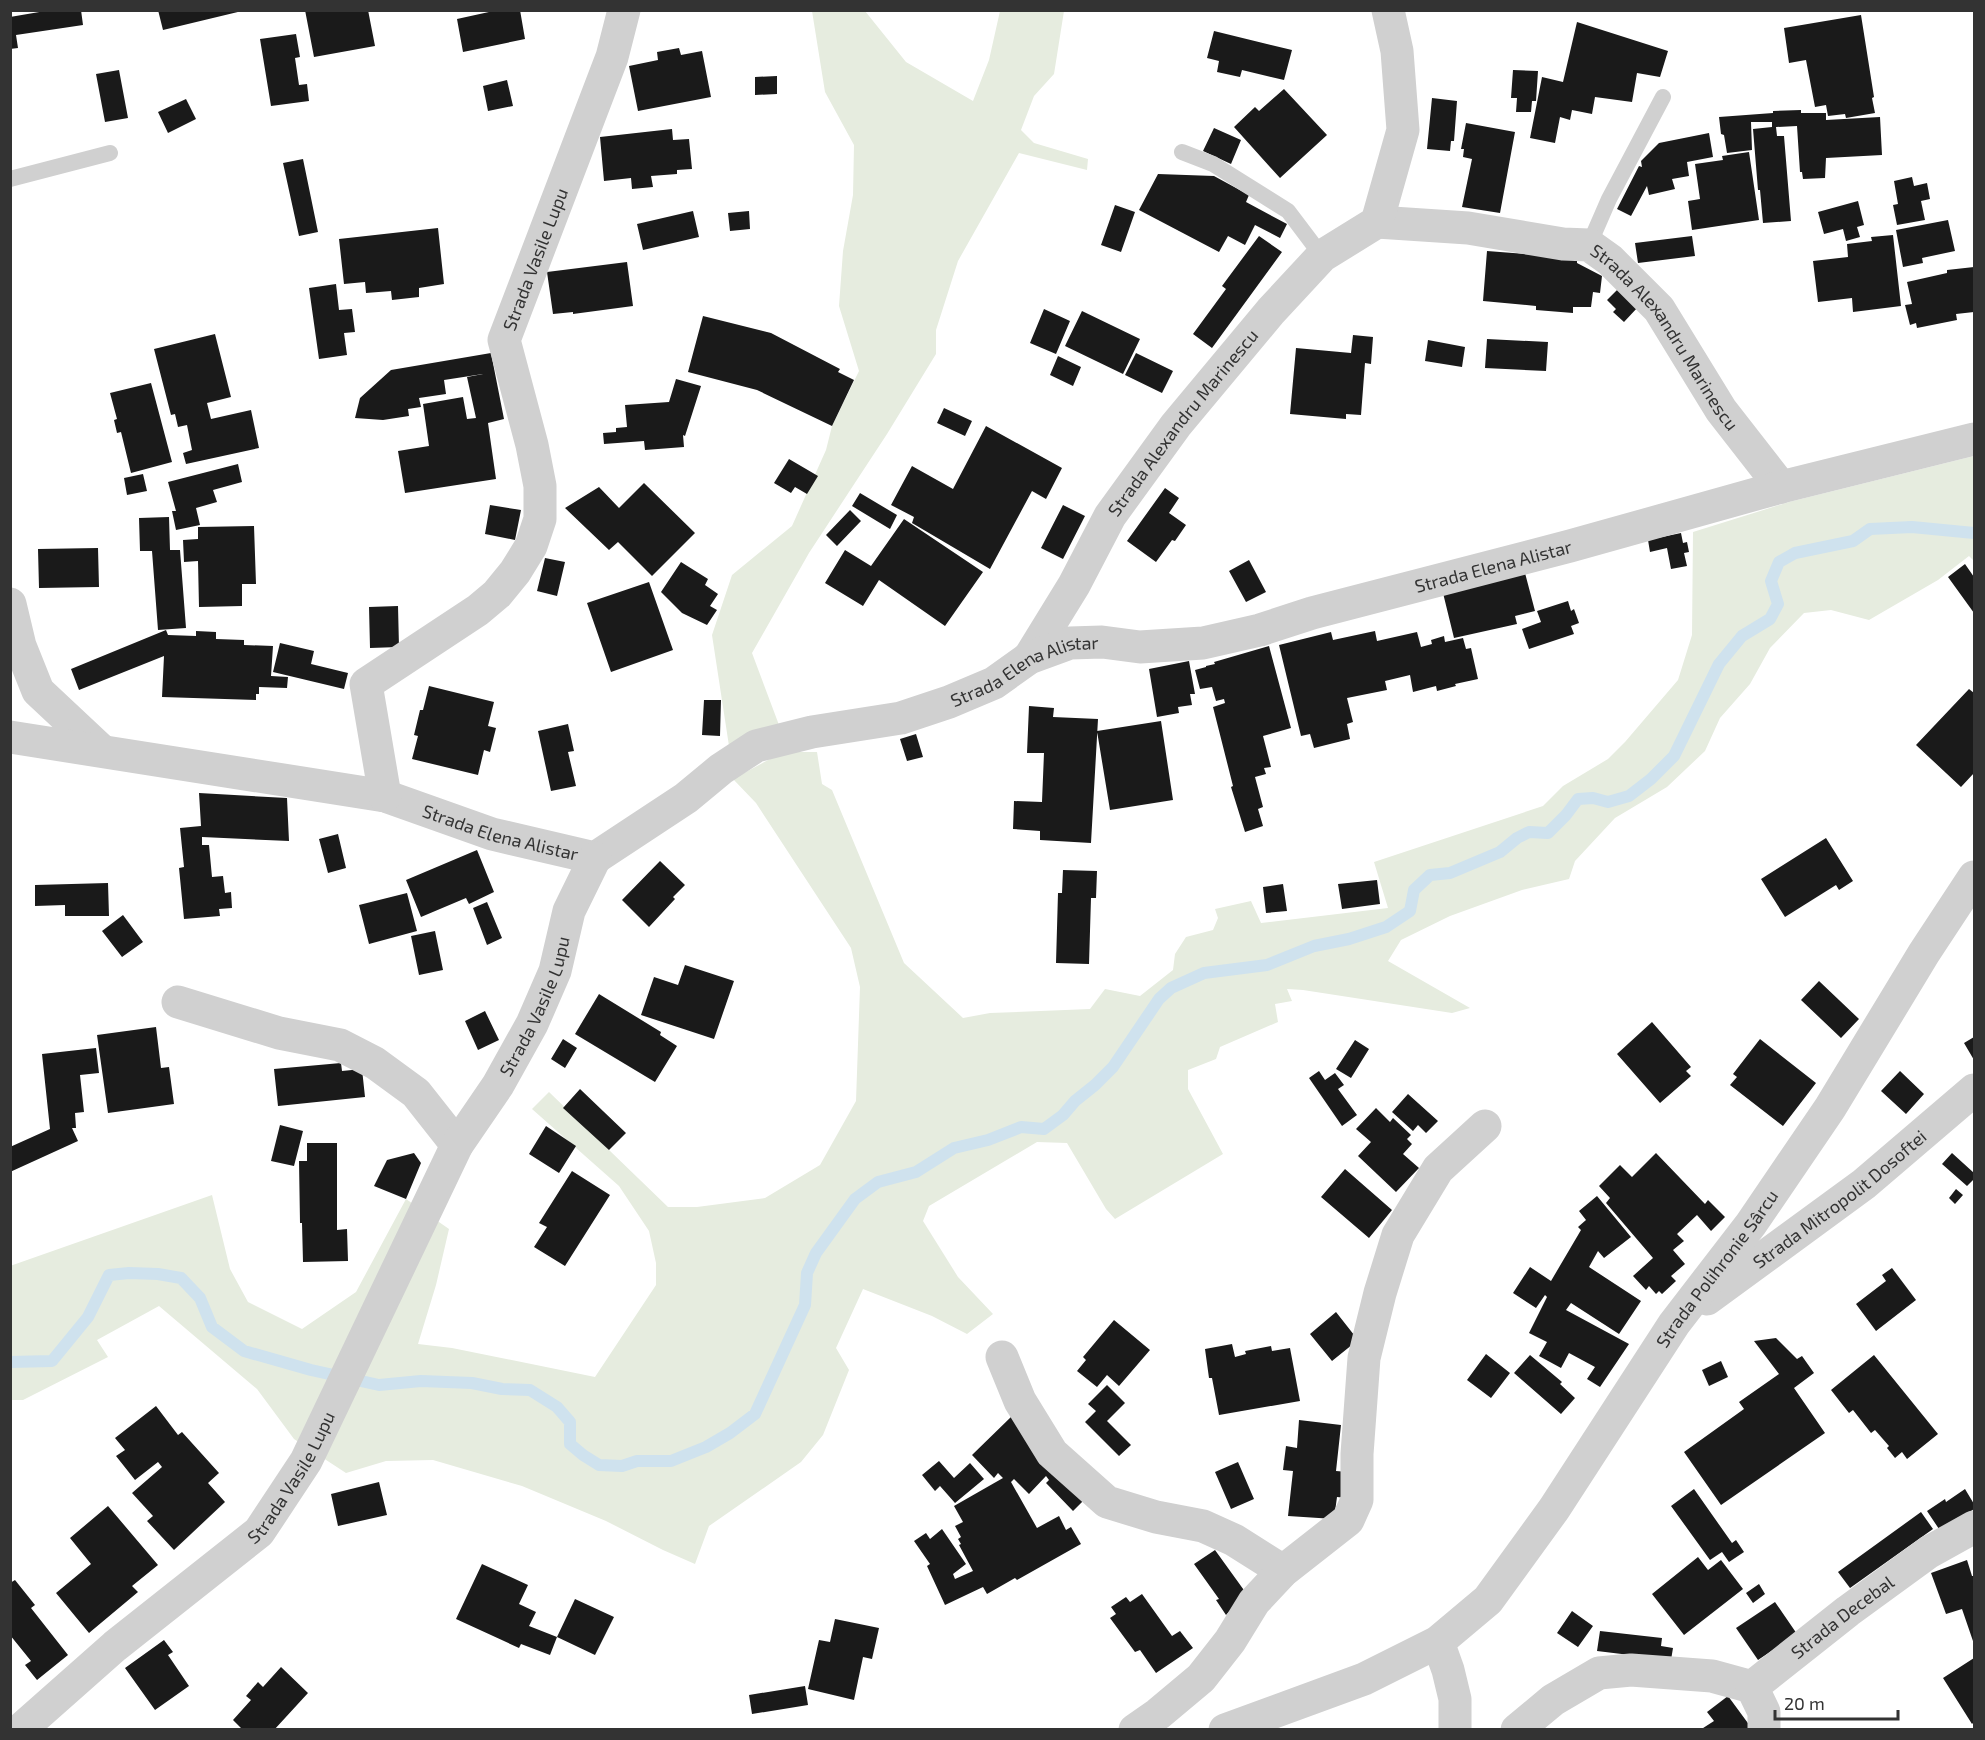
<svg xmlns="http://www.w3.org/2000/svg" width="1985" height="1740" font-family="'Exo 2',sans-serif">
  <style>
    .green { fill: #e6ecdf }
    .lines { fill: none; stroke-linecap: round; stroke-linejoin: round }
    .stream { stroke: #cfe2ee; stroke-width: 12 }
    .building { fill: #1a1a1a }
    .service { stroke: #d0d0d0; stroke-width: 16 }
    .minor { stroke: #d0d0d0; stroke-width: 33 }
    .labels { text-anchor: middle; dominant-baseline: central; stroke-width: 6; stroke-linejoin: round; paint-order: stroke }
    .street-label { font-size: 18px; fill: #333; stroke: #fff }
  </style>
  <rect width="100%" height="100%" fill="#fff"/>
  <path class="green" d="M812 11H865L906 62 973 101 989 60 1000 11H1064L1054 74 1034 96 1021 130 1034 143 1088 159 1087 170 1019 153 958 261 936 330V354L887 434 809 553 752 653 779 725 729 746 712 635 732 575 792 526 826 450 832 426 859 371 839 306 843 251 853 195 854 145 825 92Z
    M1974 456V561L1969 556 1938 580 1869 620 1831 610 1804 613 1770 648 1750 684 1720 718 1705 751 1667 787 1615 818 1575 861 1569 879 1522 890 1450 916 1401 940 1388 961 1470 1008 1452 1013 1303 990 1287 989 1292 1001 1275 1004 1278 1022 1220 1047 1216 1059 1188 1070V1089L1223 1154 1115 1219 1106 1209 1067 1143 1037 1142 929 1206 923 1221 958 1277 993 1314 967 1334 932 1316 863 1289 836 1348 849 1370 823 1435 801 1462 709 1526 695 1564 663 1550 606 1521 522 1486 433 1460 386 1461 346 1473 294 1439 257 1389 159 1306 97 1340 108 1357 23 1400H11L10 1266 212 1195 230 1269 248 1302 302 1329 356 1292 406 1199 449 1229 436 1285 418 1344 452 1348 595 1377 656 1285V1263L649 1231 619 1186 532 1109 549 1092 668 1207H697L765 1198 820 1165 856 1101 860 987 851 948 756 803 733 779 783 752H817L822 784 832 790 904 963 963 1018 990 1013 1090 1009 1105 989 1140 996 1173 970 1175 954 1186 937 1213 930 1218 918 1215 909 1251 901 1261 923 1388 908 1374 862 1543 806 1563 786 1608 759 1625 742 1678 680 1692 635 1693 532 1789 502Z"/>
  <g class="lines">
    <path class="stream" d="M10 1362 52 1361 88 1317 109 1275 129 1273 158 1274 181 1278 200 1298 212 1327 244 1351 311 1370 379 1385 421 1381 472 1383 502 1389 530 1390 557 1407 570 1422V1444L583 1455 599 1465 622 1466 637 1461H671L706 1447 730 1433 755 1414 805 1305 807 1273 816 1253 855 1199 878 1182 916 1172 954 1148 988 1140 1021 1127 1044 1129 1063 1115 1075 1101 1095 1085 1113 1067 1159 999 1171 988 1204 973 1267 965 1314 946 1349 939 1386 927 1410 911 1414 890 1430 875 1450 873 1500 852 1517 838 1529 832 1548 833 1566 815 1578 799 1593 798 1608 802 1629 796 1651 779 1674 756 1719 664 1742 636 1770 619 1778 604 1771 581 1779 562 1795 553 1853 541 1870 529 1912 527 1974 533"/>
  </g>
  <path class="building" d="M51 10H81L83 25 16 35 18 48 10 49V17Z
    M158 10H242V11L163 30Z
    M305 10H368L375 46 314 57Z
    M498 10H520L525 39 463 52 457 19Z
    M1861 15 1874 97 1872 98 1875 113 1846 118 1845 114 1828 116 1826 105 1815 107 1806 60 1789 63 1784 28Z
    M1577 22 1668 51 1660 77 1637 73 1632 102 1595 97 1592 114 1572 110 1570 120 1560 117 1555 143 1530 138 1542 77 1563 82Z
    M1214 31 1292 50 1284 80 1242 70 1240 77 1217 72 1219 61 1207 58Z
    M296 34 300 57 295 58 299 85 307 84 309 101 271 106 260 39Z
    M679 48 681 55 702 51 711 97 638 111 629 66 658 60 657 52Z
    M119 70 128 118 105 122 96 74Z
    M1513 70 1538 71 1536 101H1532L1531 112H1516L1517 98H1511Z
    M777 76V94L755 95V77Z
    M507 80 513 106 488 111 483 86Z
    M1284 89 1327 135 1280 178 1234 127 1255 107 1259 111Z
    M1432 98 1457 101 1454 141H1451L1450 151 1427 149Z
    M186 99 196 119 168 133 158 112Z
    M1801 110V113H1826V120L1880 117 1882 155 1826 158 1825 178 1803 179 1802 172H1800L1797 126 1776 127 1777 136H1784L1791 221 1763 223 1760 190H1758L1753 129 1772 127V122H1751L1752 150 1727 153 1724 135 1721 134 1719 117 1773 113V111Z
    M1466 123 1515 132 1500 213 1462 207 1472 159 1463 157 1464 149H1461Z
    M1214 128 1241 140 1231 164 1203 151Z
    M672 129 673 140 689 139 692 169 677 170V174L651 176 653 187 632 189 631 178 604 181 600 137Z
    M1709 133 1713 157 1687 162 1689 176 1672 179 1675 189 1649 195 1647 186 1631 216 1617 209 1639 166 1642 167 1641 161 1659 143Z
    M1749 152 1759 220 1692 230 1688 201 1700 199 1695 164 1723 160 1722 156Z
    M303 159 318 232 299 236 283 163Z
    M1158 174 1214 176 1249 195 1246 202 1287 224 1280 238 1255 225 1245 245 1228 236 1219 252 1139 210Z
    M1912 177 1914 186 1927 183 1930 199 1921 201 1925 220 1897 225 1893 205 1898 204 1894 181Z
    M1858 201 1864 225 1857 227 1860 237 1846 241 1843 229 1824 234 1818 212Z
    M1115 205 1135 212 1121 252 1101 245Z
    M693 211 699 237 643 250 637 224Z
    M749 211 750 229 730 231 728 213Z
    M1948 220 1955 251 1922 258 1923 263 1903 267 1896 230Z
    M438 228 444 284 419 288V297L392 300 391 291 366 293 365 282 344 284 339 239Z
    M1893 235 1901 306 1853 312 1852 298 1818 302 1813 261 1848 257 1847 244 1872 241 1871 237Z
    M1259 236 1282 252 1212 348 1193 334 1226 289 1222 286Z
    M1692 236 1695 256 1638 263 1635 243Z
    M1487 251 1577 258V263L1602 276 1600 293 1593 292 1591 307H1573V313L1536 310V306L1483 301Z
    M627 262 633 306 573 314V312L553 314 547 272Z
    M1974 267V312L1956 314 1957 320 1917 328 1916 323 1910 325 1905 305 1912 304 1907 282 1947 273V270Z
    M336 284 339 310 352 309 355 332 344 333 347 355 319 359 309 288Z
    M1618 289 1638 307 1624 322 1613 312 1616 309 1607 300Z
    M1044 309 1070 321 1056 354 1030 343Z
    M1082 311 1140 339 1123 374 1065 346Z
    M703 316 771 333 840 369 838 372 854 380 832 426 757 390 688 372Z
    M215 334 231 397 207 403 211 419 251 410 259 448 186 464 183 453 192 450 187 425 178 427 175 414 171 415 154 349Z
    M1353 335 1373 337 1371 364 1365 363 1361 415 1346 414V419L1290 414 1296 348 1351 353Z
    M1487 339 1548 342 1546 371 1485 368Z
    M1428 340 1465 347 1462 367 1425 361Z
    M491 353 504 419 488 423 496 479 405 493 398 451 429 446 423 404 463 397 467 419 476 418 467 377 483 374 444 380 446 394 419 398 421 407 408 409 409 416 383 420 355 418 360 398 391 370Z
    M1136 353 1173 371 1162 393 1125 375Z
    M1058 356 1081 367 1073 386 1050 375Z
    M676 379 701 386 685 436 683 435 684 447 645 450 644 441 604 444 603 433 616 432V428L627 427 625 405 669 402Z
    M151 383 172 462 131 473 121 432 117 433 114 420 117 419 110 393Z
    M944 408 972 421 965 436 937 423Z
    M986 426 1062 468 1046 499 1032 491 990 569 912 523 914 517 891 505 912 466 953 489Z
    M789 459 818 476 807 494 795 487 791 493 774 483Z
    M238 464 242 482 213 490 217 502 196 508 200 525 176 530 172 511H176L168 482Z
    M143 474 147 491 127 495 124 478Z
    M644 483 695 533 652 576 618 542 609 550 565 508 599 487 619 508Z
    M1165 488 1179 498 1169 513 1186 525 1175 541 1172 540 1156 562 1127 541Z
    M860 493 897 515 890 529 852 506Z
    M490 505 521 510 515 540 485 534Z
    M1063 505 1085 516 1063 559 1041 548Z
    M850 510 861 521 837 546 826 535Z
    M169 517 170 550H180L186 628 158 630 152 551H140L139 518Z
    M904 519 983 572 945 626 879 580 863 606 825 583 845 550 871 566Z
    M254 526 256 584H242V606L199 607 198 561 184 562 183 540 198 539V527Z
    M1681 533 1683 543 1687 542 1689 552 1684 553 1687 566 1671 569 1667 548 1650 552 1648 540Z
    M98 548 99 587 39 588 38 549Z
    M545 558 565 562 557 596 537 591Z
    M1249 560 1266 592 1246 602 1229 571Z
    M681 562 708 579 705 585 718 594 710 606 717 610 707 625 682 613 661 592Z
    M1965 564 1974 577V613L1948 577Z
    M1525 573 1535 611 1515 616 1517 624 1454 638 1443 593Z
    M649 582 673 650 611 672 587 603Z
    M1568 601 1571 611 1574 609 1579 623 1571 626 1574 634 1529 649 1522 629 1541 622 1537 611Z
    M398 606 399 647 370 648 369 607Z
    M166 630 168 635 196 636V631L216 632V639L244 640V645L273 646 271 676 288 677 287 688 259 687V694H256V700L162 697 164 656 79 690 71 669Z
    M1375 631 1377 641 1417 632 1421 647 1432 644 1431 640 1444 636 1445 642 1463 638 1466 649 1471 648 1478 679 1455 684 1456 686 1437 691 1436 686 1413 692 1410 675 1385 681 1387 690 1347 698 1353 722 1347 724 1350 739 1314 748 1310 734 1301 736 1279 645 1331 632 1333 640Z
    M280 643 314 651 311 664 348 673 344 689 273 672Z
    M1269 646 1291 728 1263 736 1271 767 1264 768 1266 774 1255 777 1263 807 1258 809 1263 826 1245 832 1231 787 1233 786 1213 707 1225 703 1224 699 1216 701 1212 687 1200 689 1195 670 1206 667V666L1215 664 1214 662Z
    M1189 661 1195 694H1190L1192 705 1178 707 1179 713 1157 717 1149 669Z
    M429 686 494 702 488 726 496 728 490 752 484 750 478 775 412 759 418 736 414 735 420 710H423Z
    M1969 689 1974 693V773L1961 787 1916 745Z
    M704 700H721L720 736 702 735Z
    M1029 706 1054 708 1053 717 1098 719 1091 843 1040 840V831L1013 829 1014 801 1042 802 1044 753H1027Z
    M1161 721 1173 800 1110 810 1097 731Z
    M568 724 574 751 568 752 576 786 551 791 538 731Z
    M916 734 923 757 907 761 900 739Z
    M199 793 287 798 289 841 202 837V845H209L212 877 223 876 225 893 231 892 232 908 219 909 220 916 184 919 179 868 184 867 180 828 201 826Z
    M338 834 346 868 328 873 319 839Z
    M1826 838 1853 881 1839 890 1836 885 1785 917 1761 879Z
    M477 850 494 892 469 904 466 898 421 917 406 880Z
    M660 861 685 885 673 897 675 899 649 927 622 900Z
    M1063 870 1097 871 1096 898H1091L1089 964 1056 963 1058 893H1062Z
    M1377 880 1380 904 1342 909 1338 884Z
    M108 883 109 916H65V905L35 906V885Z
    M1283 884 1287 911 1266 913 1263 887Z
    M407 893 417 931 369 944 359 905Z
    M487 902 502 938 487 945 473 908Z
    M123 915 143 942 122 957 102 931Z
    M435 931 443 970 419 975 411 936Z
    M685 965 734 981 714 1039 641 1015 654 977 678 985Z
    M1819 981 1859 1019 1841 1038 1801 1000Z
    M599 994 661 1032 660 1035 677 1046 655 1082 575 1034Z
    M485 1011 499 1040 478 1050 465 1021Z
    M1652 1022 1691 1067 1686 1071 1691 1076 1660 1103 1617 1054Z
    M156 1027 161 1068 169 1067 174 1104 108 1113 97 1035Z
    M1974 1037V1060L1964 1043Z
    M563 1039 577 1048 565 1068 551 1059Z
    M1760 1039 1816 1083 1783 1126 1730 1085 1737 1077 1733 1074Z
    M1355 1040 1369 1049 1351 1078 1336 1069Z
    M96 1048 99 1073 80 1075 84 1112 75 1113 76 1128H72L78 1141 10 1172V1147L50 1129 42 1054Z
    M341 1063 342 1071 362 1069 365 1097 278 1106 274 1069Z
    M1319 1071 1325 1080 1335 1073 1344 1085 1338 1089 1357 1115 1342 1126 1309 1078Z
    M1900 1071 1924 1094 1906 1114 1881 1091Z
    M580 1089 626 1133 609 1150 563 1108Z
    M1408 1094 1438 1121 1426 1133 1418 1125 1413 1131 1392 1112Z
    M1376 1108 1390 1122 1393 1118 1411 1135 1407 1139 1412 1144 1403 1154 1419 1168 1396 1192 1358 1156 1371 1142 1356 1129Z
    M280 1125 303 1131 294 1166 271 1161Z
    M546 1126 576 1146 559 1173 529 1154Z
    M307 1143H337V1230L347 1229 348 1261 303 1262 302 1223H300L299 1161H307Z
    M414 1153 421 1163 406 1199 374 1186 387 1160Z
    M1656 1153 1705 1204 1708 1200 1725 1217 1711 1231 1697 1215 1677 1234 1684 1241 1673 1250 1685 1264 1671 1276 1676 1281 1662 1294 1659 1291 1656 1294 1649 1286 1646 1290 1633 1276 1653 1258 1606 1203 1610 1198 1599 1186 1620 1165 1632 1177Z
    M1952 1153 1974 1173V1179L1967 1186 1942 1164Z
    M1345 1169 1392 1210 1369 1238 1321 1197Z
    M572 1171 610 1195 565 1266 534 1247 547 1227 539 1223Z
    M1956 1189 1963 1195 1955 1204 1949 1198Z
    M1597 1196 1631 1237 1604 1258 1598 1251 1589 1267 1641 1301 1619 1334 1571 1303 1566 1310 1629 1344 1600 1387 1587 1379 1595 1367 1569 1353 1561 1368 1539 1356 1547 1342 1529 1333 1547 1297 1545 1295 1536 1308 1513 1293 1530 1267 1551 1281 1581 1230 1578 1227 1586 1220 1579 1211Z
    M1892 1268 1916 1300 1876 1331 1856 1304 1886 1281 1882 1275Z
    M1336 1312 1358 1340 1332 1361 1310 1334Z
    M1114 1320 1150 1350 1119 1386 1107 1375 1097 1387 1077 1371 1086 1360 1083 1357Z
    M1776 1338 1797 1359 1802 1356 1814 1373 1794 1388 1825 1433 1721 1505 1684 1452 1744 1409 1739 1402 1779 1374 1754 1341Z
    M1232 1344 1235 1357 1246 1354 1245 1351 1271 1346 1272 1351 1290 1348 1300 1401 1219 1415 1212 1378H1209L1205 1349Z
    M1486 1354 1510 1373 1491 1398 1467 1380Z
    M1530 1355 1562 1382 1560 1384 1575 1398 1561 1414 1514 1373Z
    M1874 1355 1938 1434 1907 1459 1902 1452 1895 1458 1887 1448 1889 1446 1875 1430 1871 1433 1853 1410 1849 1413 1831 1390Z
    M1721 1361 1728 1377 1709 1386 1702 1370Z
    M1107 1385 1125 1403 1107 1421 1131 1445 1119 1456 1085 1422 1096 1411 1088 1404Z
    M156 1406 178 1435 182 1432 219 1473 208 1483 225 1502 174 1550 147 1521 153 1516 132 1493 162 1467 158 1462 135 1480 116 1456 125 1450 115 1438Z
    M1012 1416 1088 1496 1073 1511 1046 1483 1049 1480 1046 1476 1029 1494 1014 1479 1011 1482 1037 1528 1059 1516 1066 1530 1071 1527 1081 1544 1017 1580 1015 1578 987 1594 983 1587 945 1605 927 1566 930 1564 914 1541 926 1533 930 1539 942 1529 966 1564 953 1574 955 1579 973 1571 959 1545 961 1544 958 1539 961 1537 955 1526 963 1522 954 1506 1003 1478 998 1473 994 1478 972 1455Z
    M1299 1420 1341 1425 1336 1471 1348 1472 1346 1498 1337 1497 1334 1519 1288 1516 1293 1471 1283 1470 1286 1446 1297 1448Z
    M939 1461 954 1478 970 1463 984 1479 955 1503 940 1486 935 1491 922 1475Z
    M1238 1462 1254 1499 1231 1509 1215 1472Z
    M379 1482 387 1515 338 1526 331 1494Z
    M1694 1489 1732 1543 1736 1540 1744 1552 1729 1562 1722 1552 1710 1560 1671 1506Z
    M1965 1489 1974 1504V1509L1941 1532 1927 1511 1945 1499 1946 1502Z
    M108 1506 158 1565 132 1586 138 1592 89 1633 56 1593 91 1564 70 1538Z
    M1921 1512 1933 1529 1850 1588 1838 1572Z
    M1215 1550 1246 1593 1226 1615 1216 1600 1219 1599 1194 1564Z
    M1698 1557 1708 1570 1721 1560 1743 1589 1684 1635 1652 1594Z
    M1967 1560 1972 1576H1974V1644L1962 1609 1946 1614 1931 1573Z
    M482 1564 528 1585 519 1604 536 1612 529 1626 557 1637 550 1655 521 1644 519 1648 456 1619Z
    M15 1580 35 1605 31 1608 68 1655 37 1680 25 1665 31 1661 10 1635V1583Z
    M1759 1584 1765 1594 1753 1603 1746 1593Z
    M1142 1594 1172 1636 1180 1631 1193 1648 1156 1673 1140 1650 1135 1652 1110 1618 1116 1614 1111 1607 1126 1597 1130 1602Z
    M575 1599 614 1617 595 1655 557 1637Z
    M1775 1602 1797 1634 1758 1660 1736 1628Z
    M1572 1611 1593 1626 1578 1647 1557 1633Z
    M835 1619 879 1628 872 1659 863 1657 854 1700 808 1689 819 1640 830 1642Z
    M1600 1631 1662 1638 1661 1646 1673 1648 1671 1660 1597 1651Z
    M164 1640 173 1652 168 1655 189 1686 155 1710 125 1668Z
    M1974 1658V1722L1972 1724 1943 1678Z
    M281 1667 308 1693 274 1730H243L233 1720 251 1700 246 1696 258 1682 263 1687Z
    M805 1686 808 1705 752 1714 749 1695Z
    M1728 1696 1753 1730H1700L1714 1721 1707 1712Z"/>
  <g class="lines">
    <path class="service" d="M1182 152 1213 164 1288 211 1322 256
      M10 179 110 153
      M1589 245 1609 199 1663 97"/>
    <g class="minor">
      <path id="s1" d="M1377 222 1468 228 1563 244 1589 245 1610 260 1659 309 1721 410 1781 487"/>
      <path d="M10 604 20 646 38 691 101 750"/>
      <path id="s2" d="M1029 658 1074 585 1110 516 1176 425 1271 311 1322 256 1377 222 1403 130 1397 51 1388 10"/>
      <path id="s3" d="M10 737 385 796 492 834 595 858 686 798 721 769 756 746 812 732 901 718 949 702 994 683 1029 658 1070 643 1102 642 1140 647 1203 643 1260 630 1312 613 1570 546 1781 487 1974 439"/>
      <path id="s4" d="M385 796 366 684 478 610 497 594 515 572 531 546 540 519V486L532 445 504 340 612 57 624 10"/>
      <path d="M178 1002 279 1033 340 1045 375 1063 416 1093 457 1145"/>
      <path id="s5" d="M1707 1299 1864 1184 1974 1090"/>
      <path d="M1002 1357 1020 1401 1052 1453 1107 1502 1156 1517 1203 1526 1234 1540 1283 1571"/>
      <path d="M1438 1642 1448 1670 1455 1699V1730"/>
      <path id="s6" d="M20 1730 115 1646 259 1532 306 1461 457 1145 498 1085 532 1024 555 971 569 911 595 858"/>
      <path d="M1135 1730 1158 1714 1201 1678 1230 1641 1254 1602 1283 1571 1348 1520 1357 1500V1454L1364 1358 1380 1293 1398 1235 1438 1169 1485 1126"/>
      <path id="s7" d="M1225 1730 1364 1679 1438 1642 1488 1600 1554 1509 1674 1324 1751 1224 1830 1108 1924 953 1974 877"/>
      <path d="M1517 1730 1553 1700 1599 1673 1631 1670 1712 1676 1752 1687"/>
      <path id="s8" d="M1764 1730V1712L1752 1687 1848 1611 1929 1552 1974 1527"/>
    </g>
  </g>
  <g class="labels">
    <g class="street-label">
      <text stroke="none"><textPath href="#s4" startOffset="630">Strada Vasile Lupu</textPath></text>
      <text stroke="none"><textPath href="#s1" startOffset="334">Strada Alexandru Marinescu</textPath></text>
      <text stroke="none"><textPath href="#s2" startOffset="282">Strada Alexandru Marinescu</textPath></text>
      <text stroke="none"><textPath href="#s3" startOffset="1563">Strada Elena Alistar</textPath></text>
      <text stroke="none"><textPath href="#s3" startOffset="1077">Strada Elena Alistar</textPath></text>
      <text stroke="none"><textPath href="#s3" startOffset="501">Strada Elena Alistar</textPath></text>
      <text stroke="none"><textPath href="#s6" startOffset="906">Strada Vasile Lupu</textPath></text>
      <text stroke="none"><textPath href="#s5" startOffset="166">Strada Mitropolit Dosoftei</textPath></text>
      <text stroke="none"><textPath href="#s7" startOffset="699">Strada Polihronie Sârcu</textPath></text>
      <text stroke="none"><textPath href="#s6" startOffset="374">Strada Vasile Lupu</textPath></text>
      <text stroke="none"><textPath href="#s8" startOffset="160">Strada Decebal</textPath></text>
    </g>
  </g>
  <rect width="1985" height="1740" fill="none" stroke="#333333" stroke-width="24"/>
  <path d="M1775 1710v9h123v-9" fill="none" stroke="#333333" stroke-width="3"/>
  <text x="1784" y="1710" font-size="18" fill="#333333" stroke="#ffffff" stroke-width="4.5" paint-order="stroke">20 m</text>
</svg>
